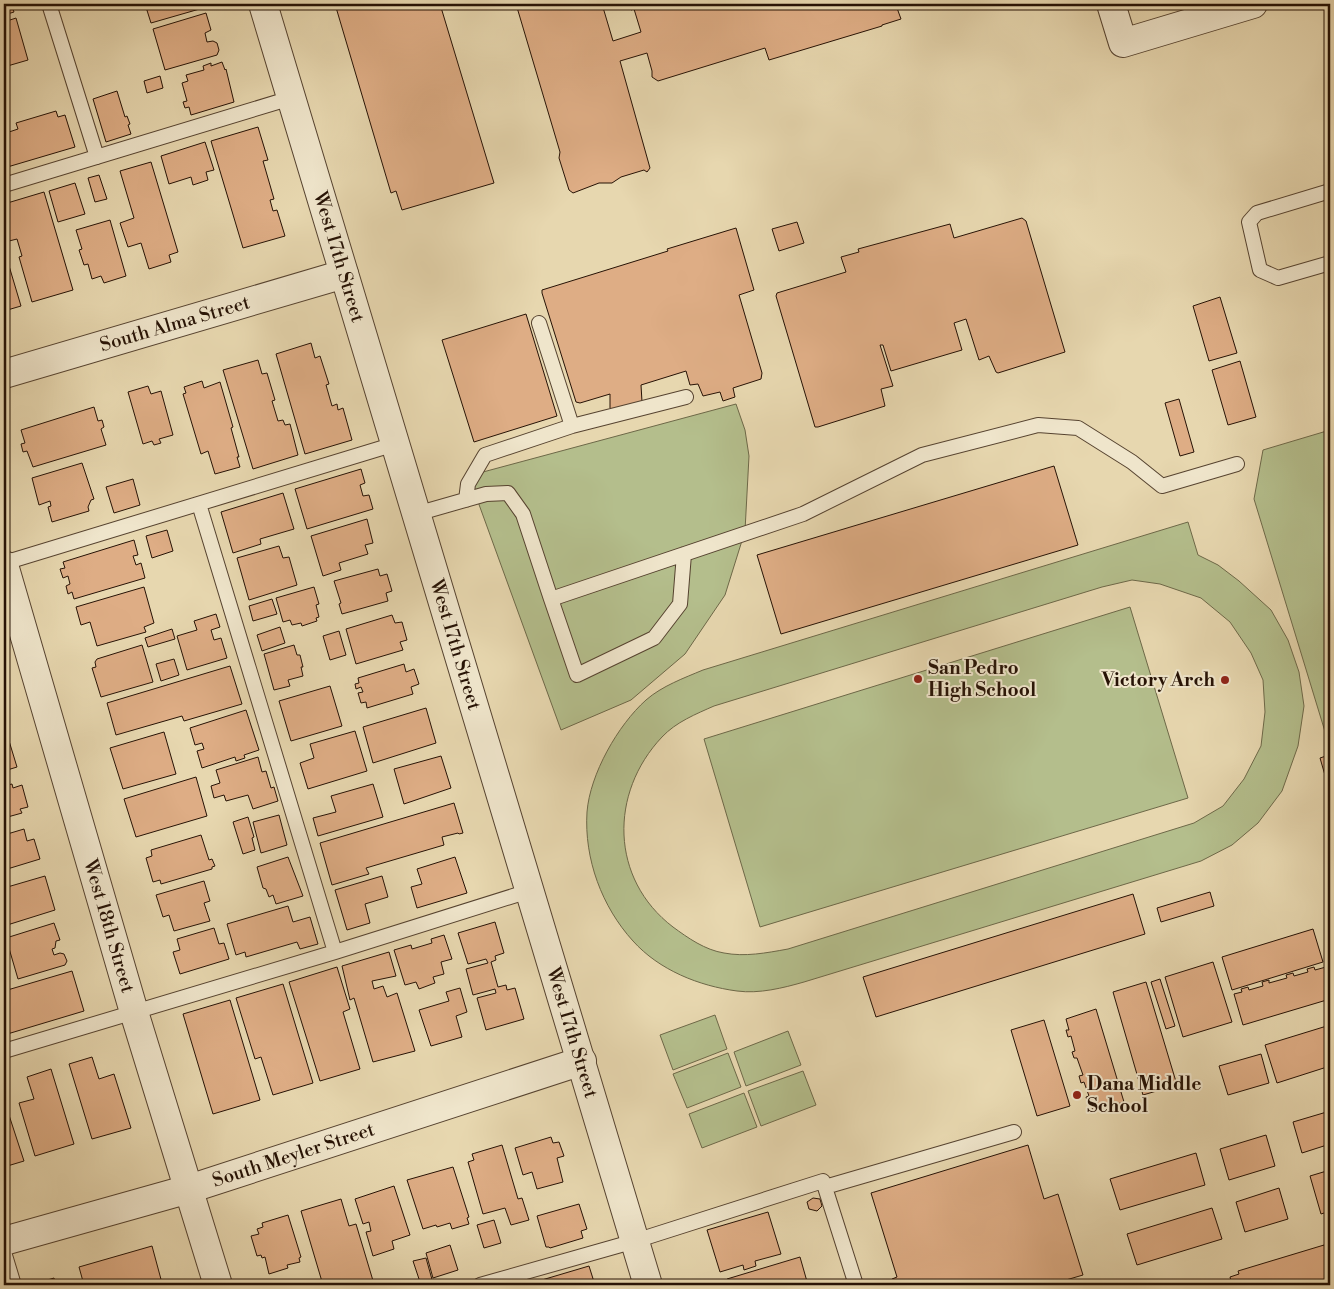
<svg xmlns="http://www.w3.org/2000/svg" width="1334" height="1289" font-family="'Libre Bodoni',serif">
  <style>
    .green { fill: #b4be8c; stroke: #6d6848; fill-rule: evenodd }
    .building { fill: #dead85; stroke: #261205 }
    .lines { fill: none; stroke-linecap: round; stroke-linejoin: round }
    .lane-casing { stroke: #564330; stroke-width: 16 }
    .street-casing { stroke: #564330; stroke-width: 30 }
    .lane { stroke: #efe5cb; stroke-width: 14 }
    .street { stroke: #efe5cb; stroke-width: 28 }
    .poi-dot { fill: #8f2418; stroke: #efe5cb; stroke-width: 2 }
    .labels { text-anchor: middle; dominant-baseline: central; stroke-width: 4; stroke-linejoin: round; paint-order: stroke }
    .street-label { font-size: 19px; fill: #261205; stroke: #efe5cb }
    .poi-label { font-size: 19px; font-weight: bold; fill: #261205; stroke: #efe5cb; text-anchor: start }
  </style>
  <rect width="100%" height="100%" fill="#e7d7af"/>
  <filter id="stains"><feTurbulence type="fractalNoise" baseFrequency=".004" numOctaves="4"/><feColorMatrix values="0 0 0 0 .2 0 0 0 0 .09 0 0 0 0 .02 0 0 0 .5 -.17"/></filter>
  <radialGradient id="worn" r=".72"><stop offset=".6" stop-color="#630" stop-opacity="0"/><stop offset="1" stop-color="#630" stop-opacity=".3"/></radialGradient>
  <path class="green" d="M736 404 745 430 749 456 745 531 725 595 685 654 631 700 561 730 473 488 483 472Z
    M1330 430V748L1254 499 1263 450Z
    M1188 522 1198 555 1218 565 1239 581 1271 610 1288 640 1299 672 1304 706 1298 746 1282 791 1258 823 1232 845 1201 861 804 982C783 988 759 994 737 991 699 986 659 970 633 941 602 907 584 859 587 812 590 774 618 725 646 700 662 686 684 678 703 670ZM1132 580 1160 584 1201 598 1230 622 1251 653 1263 680 1265 712 1261 746 1244 779 1223 806 1194 823 788 949C766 953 745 957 724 953 705 950 688 938 673 927 610 879 609 793 662 737 676 722 696 714 714 706L1102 587Z
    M1130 607 1188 798 760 927 704 739Z
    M715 1015 727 1049 673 1070 660 1035Z
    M788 1031 801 1065 746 1086 734 1052Z
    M728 1053 741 1087 687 1108 673 1074Z
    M803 1071 816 1105 761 1126 748 1091Z
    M744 1093 757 1127 702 1148 689 1114Z"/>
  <path class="building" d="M4 4H11L14 12 4 15Z
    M145 4H204L203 8 151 23Z
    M335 4H440L494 183 402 210 396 191 391 193Z
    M516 4H602L613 41 641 32 634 9 631 10 632 4H911L897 8 901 19 882 25V26L769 60 765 48 658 81 652 77V71L647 53 620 61 650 168 647 172 644 170 621 177 612 183H599L573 193 569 190 559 158 560 152Z
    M206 13 211 30 205 33 207 42 213 41 217 43 219 50 217 55 165 70 153 29Z
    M16 18 28 60 4 67V22Z
    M222 62 225 70 226 69 234 102 191 115 189 107 185 108 183 102 187 101 182 83 188 81 186 75 204 70 203 66 211 63V66Z
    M160 76 163 88 147 93 144 81Z
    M117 91 125 117 127 116 130 124 128 125 131 134 106 142 93 99Z
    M56 111 58 117 65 115 75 147 4 168V127L6 133 18 129 16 123Z
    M258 127 268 160 263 161 274 199 270 200 273 211 277 210 285 236 243 248 211 141Z
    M205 142 214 170 206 172 208 180 193 185 191 177 169 184 161 156Z
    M151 162 178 252 169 255 171 262 149 269 141 243 128 247 120 223 134 218 120 171Z
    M99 175 107 199 95 202 88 178Z
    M75 183 85 214 58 222 49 191Z
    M44 192 73 290 32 302 19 257 22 256 17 239 9 241 4 225V204Z
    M1022 218 1026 221 1065 352 998 373 996 372 989 356 979 360 966 319 954 323 962 350 891 371 883 345H880L893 386 881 389 885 406 818 427H815L776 296 777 293 846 272 841 257 859 252 858 249 950 224 954 238Z
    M110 220 126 276 104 283 101 276 92 279 88 264 84 265 79 250 82 249 76 230Z
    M797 222 804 243 779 251 772 229Z
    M736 228 754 290 739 295 762 373 761 379 733 388 735 397 723 401 720 392 703 396 698 384 690 385 686 371 641 385 642 402 612 410 610 408V394L580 403 576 402 542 293V290L668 251 667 249Z
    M4 249 21 306 4 311Z
    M1220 297 1237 353 1209 361 1193 306Z
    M526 314 557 416 474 442 442 340Z
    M311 343 315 358 320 356 329 384 326 385 332 406 337 404 338 410 343 408 352 440 305 454 276 354Z
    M258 360 262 374 267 373 275 400 272 401 278 421 283 420 285 425 290 424 298 455 253 469 223 370Z
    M1240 361 1256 417 1228 425 1212 370Z
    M202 381 204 388 220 382 233 427 231 428 239 457H237L240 467 215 474 208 451 201 454 183 394 186 393 184 387Z
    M148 386 151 394 161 391 173 435 159 439 161 443 154 445 152 441 143 444 128 392Z
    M1179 399 1194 452 1180 456 1165 403Z
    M94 407 98 421 102 420 104 427 101 429 106 445 33 467 27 451 23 452 21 444 25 443 21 430Z
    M82 463 94 499 91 500 88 507 89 511 52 522 48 507 51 506 50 501 39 505 32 478Z
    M1054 466 1078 545 781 634 757 555Z
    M361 469 365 483 360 485 363 496 369 495 373 509 307 529 295 489Z
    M133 479 140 505 114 513 106 487Z
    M283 493 294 529 260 539 261 544 233 553 221 512Z
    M367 519 373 543 365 545 368 554 339 563 341 570 323 576 311 536Z
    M167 530 173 551 152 558 146 536Z
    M134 540 138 555 133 556 136 565 141 563 145 578 74 599 72 592 68 594 66 586 70 584 68 576 63 578 60 569 65 568 63 562Z
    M279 546 283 558 289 557 297 585 249 600 237 558Z
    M378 569 380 576 387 574 392 591 386 593 388 601 342 614 339 604 341 603 334 581Z
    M144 587 154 623 144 627 146 632 97 646 90 622 81 625 76 607Z
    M314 587 319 604 316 605 319 617 316 618 317 621 302 626 301 623 292 625 290 620 283 622 276 598Z
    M272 599 277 614 253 621 249 606Z
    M216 614 220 627 211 630 214 640 221 638 227 658 187 670 177 636 197 630 194 621Z
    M392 615 395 623 402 622 407 640 400 642 403 650 356 664 346 629Z
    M280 627 285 643 262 651 257 635Z
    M172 629 175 639 148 647 145 638Z
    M339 631 346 655 330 660 323 636Z
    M142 645 153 682 101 697 92 668 96 667 95 662 97 659Z
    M294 645 297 655H300L303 667H301L303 676 288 680 290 686 274 690 264 654Z
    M174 659 179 675 161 681 156 664Z
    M404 664 406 672 414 669 419 684 411 687 413 694 367 708 366 702 361 703 358 693 363 692 361 687 356 689 355 684 359 683 358 678Z
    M230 666 242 704 184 721 182 716 116 735 107 703Z
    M330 686 342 726 291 741 279 701Z
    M426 708 436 743 373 763 363 727Z
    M246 710 259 750 244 755 245 758 236 761 235 757 202 768 197 751 204 749 202 743 195 745 190 728Z
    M6 731 17 767 4 771V732Z
    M355 731 367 771 308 789 300 763 314 758 310 744Z
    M164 732 176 774 123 789 110 748Z
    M1329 755 1330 789H1329L1320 758Z
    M441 756 451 788 404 804 394 769Z
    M258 757 262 772 266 771 271 788 274 787 278 801 253 809 248 795 226 801 224 795 214 798 211 786 220 783 216 770Z
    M196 777 207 816 136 837 124 799Z
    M12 784 13 788 22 785 28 807 20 809 22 813 4 818V786Z
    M373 784 383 817 318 836 313 818 336 812 331 796Z
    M454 803 463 833 459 834 458 833 442 837 444 845 366 868 369 874 332 885 320 843Z
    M279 815 287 845 261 853 253 822Z
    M248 817 254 837 252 838 255 850 243 854 233 822Z
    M24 829 27 841 34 839 40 859 4 870V835Z
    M201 835 209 860 212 859 215 866 212 867V869L161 884 160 880 153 882 146 858 152 856 151 850Z
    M288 857 303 896 276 904 273 895 269 897 266 889 263 888 257 867Z
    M455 857 467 893 417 908 411 887 422 884 417 869Z
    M45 876 55 910 4 926V888Z
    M382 876 388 897 365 904 370 923 347 930 335 890Z
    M204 881 210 901 204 903 210 921 174 931 169 915 163 917 156 895Z
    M1210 892 1214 906 1161 922 1157 908Z
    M1133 894 1145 934 876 1017 863 977Z
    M288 906 293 922 310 917 318 944 300 949 297 942 246 957 245 952 236 955 227 924Z
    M495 922 504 953 495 956 496 960 491 962 498 987 506 985 507 990 515 988 524 1019 486 1030 477 998 496 993 495 989 473 995 466 969 488 963 486 959 468 964 458 933Z
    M54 923 60 940 56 941 55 948 52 949 54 955 60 953 64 954 67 961 65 965 18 979 6 938Z
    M214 928 219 944 224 943 229 959 180 974 173 952 180 950 177 939Z
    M1313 929 1323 962 1232 990 1222 957Z
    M444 935 452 959 441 962 444 974 433 977 435 983 419 989 416 982 405 985 394 950 411 945 412 949 432 943 431 939Z
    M389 952 396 976 372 981 374 989 383 986 387 997 397 993 415 1051 373 1062 354 998 350 1000 342 966Z
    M1213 962 1232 1022 1183 1037 1165 977Z
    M337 967 350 1009 343 1012 360 1069 320 1081 289 982Z
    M1314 967 1315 970 1326 967 1330 982V999L1243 1025 1234 994 1242 992 1241 989 1248 987 1249 990 1263 986 1262 982 1269 980V983L1287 978 1286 975 1293 973 1294 976 1308 972 1307 969Z
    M72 971 84 1011 4 1035V991Z
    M1160 979 1175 1026 1166 1029 1151 982Z
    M1146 982 1177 1085 1143 1095 1113 992Z
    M283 984 313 1083 273 1095 261 1057 255 1059 236 998Z
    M460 988 467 1012 456 1016 462 1037 431 1046 419 1010 449 1001 446 992Z
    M230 1000 260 1100 213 1114 183 1014Z
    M1096 1009 1124 1102 1093 1111 1091 1103 1088 1104 1086 1097 1089 1096 1084 1082 1081 1083 1079 1076 1083 1075 1077 1058H1074L1072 1052 1075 1051 1071 1036 1068 1037 1066 1030H1069L1066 1019Z
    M1044 1020 1070 1106 1037 1116 1011 1030Z
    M1330 1025V1066L1277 1083 1265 1045Z
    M1261 1054 1269 1083 1228 1095 1219 1066Z
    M92 1057 99 1079 114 1074 131 1128 92 1139 69 1064Z
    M51 1069 74 1144 35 1156 19 1103 34 1099 27 1077Z
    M7 1109 24 1161 4 1167V1110Z
    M1330 1111V1144L1302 1153 1293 1122Z
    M1266 1135 1275 1166 1229 1180 1220 1149Z
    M551 1137 553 1143 559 1142 564 1156 557 1158 563 1182 537 1189 532 1172 523 1175 515 1148Z
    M502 1145 518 1199 522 1198 529 1220 511 1225 505 1208 483 1214 468 1162 474 1160 472 1154Z
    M1028 1145 1044 1199 1058 1194 1083 1275 1049 1285H894L892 1279 897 1277 871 1193Z
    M1196 1153 1205 1185 1120 1210 1110 1179Z
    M453 1167 469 1217 467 1218 469 1224 452 1229 450 1223 437 1227 436 1225 423 1229 407 1180Z
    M1330 1170V1211L1321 1214 1310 1176Z
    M394 1186 410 1235 392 1241 394 1249 373 1256 366 1232 371 1231 369 1222 363 1224 355 1199Z
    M1279 1188 1288 1219 1245 1232 1236 1202Z
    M813 1198 820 1199 822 1206 817 1211 809 1209 807 1202Z
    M341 1199 349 1226 356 1224 374 1284 323 1285 301 1211Z
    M579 1204 587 1229 581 1231 583 1238 550 1248 549 1247H546L537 1216Z
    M1212 1208 1222 1239 1137 1265 1127 1234Z
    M768 1212 781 1254 755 1261 756 1266 744 1270 743 1265 720 1272 707 1230Z
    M288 1215 301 1257 299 1258 300 1262 287 1265 288 1268 269 1274 265 1257 262 1258 261 1255 257 1256 251 1236 259 1234 257 1229 263 1227 262 1223Z
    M494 1220 501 1243 484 1248 477 1225Z
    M450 1245 458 1270 433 1278 426 1253Z
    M1324 1245 1330 1265V1285H1232L1230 1277 1239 1274 1238 1271Z
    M152 1246 162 1283 154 1285H84L79 1267Z
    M800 1257 808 1285H729L727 1279Z
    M426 1258 433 1283 421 1285 413 1261Z
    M589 1266 595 1285H525Z
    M54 1278 56 1285H31Z"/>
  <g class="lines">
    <g class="lane-casing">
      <path id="lane" d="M49 4 97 157
        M4 185 291 98
        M1330 191 1257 213 1249 222 1260 270 1278 278 1330 263
        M539 323 572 426
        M466 500 468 484 485 455 572 426 686 397
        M199 504 335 952
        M416 514 486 494 508 493 523 514 551 599 803 514 922 455 1038 425 1078 428 1132 462 1162 486 1237 464
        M4 563 395 444
        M551 599 577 675 654 638 680 604 684 554
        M4 1051 335 952 529 891
        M825 1187 1014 1132
        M4 1252 14 1285
        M480 1285 635 1241 823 1181 856 1285"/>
    </g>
    <g class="street-casing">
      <g id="street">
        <path id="s1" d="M263 4 648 1285"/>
        <path d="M1111 4 1123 43 1253 4"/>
        <path id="s2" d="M4 374 344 274"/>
        <path id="s3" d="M4 565 134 1012 218 1285"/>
        <path id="s4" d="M4 1241 189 1189 582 1061"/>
      </g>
    </g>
    <use href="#lane" class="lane"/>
    <use href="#street" class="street"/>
  </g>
  <g class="poi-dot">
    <circle cx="918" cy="679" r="5"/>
    <circle cx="1225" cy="680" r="5"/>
    <circle cx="1077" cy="1095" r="5"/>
  </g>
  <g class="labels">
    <g class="street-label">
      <text stroke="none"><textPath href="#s1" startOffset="264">West 17th Street</textPath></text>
      <text stroke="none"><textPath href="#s2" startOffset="178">South Alma Street</textPath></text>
      <text stroke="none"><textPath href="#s1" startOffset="669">West 17th Street</textPath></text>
      <text stroke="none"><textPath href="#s3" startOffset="376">West 18th Street</textPath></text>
      <text stroke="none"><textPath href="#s1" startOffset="1074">West 17th Street</textPath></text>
      <text stroke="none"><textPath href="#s4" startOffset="302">South Meyler Street</textPath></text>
    </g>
    <g class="poi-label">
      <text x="928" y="668">San Pedro<tspan x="928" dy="22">High School</tspan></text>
      <text x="1215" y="680" text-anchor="end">Victory Arch</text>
      <text x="1087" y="1084">Dana Middle<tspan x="1087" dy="22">School</tspan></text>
    </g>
  </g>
  <rect width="1334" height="1289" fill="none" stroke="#e7d7af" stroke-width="20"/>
  <rect x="5" y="5" width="1324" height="1279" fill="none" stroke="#261205" stroke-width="2.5"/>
  <rect x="10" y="10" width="1314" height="1269" fill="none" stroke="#261205"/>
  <rect width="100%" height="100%" filter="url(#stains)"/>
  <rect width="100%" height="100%" fill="url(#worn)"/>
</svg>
